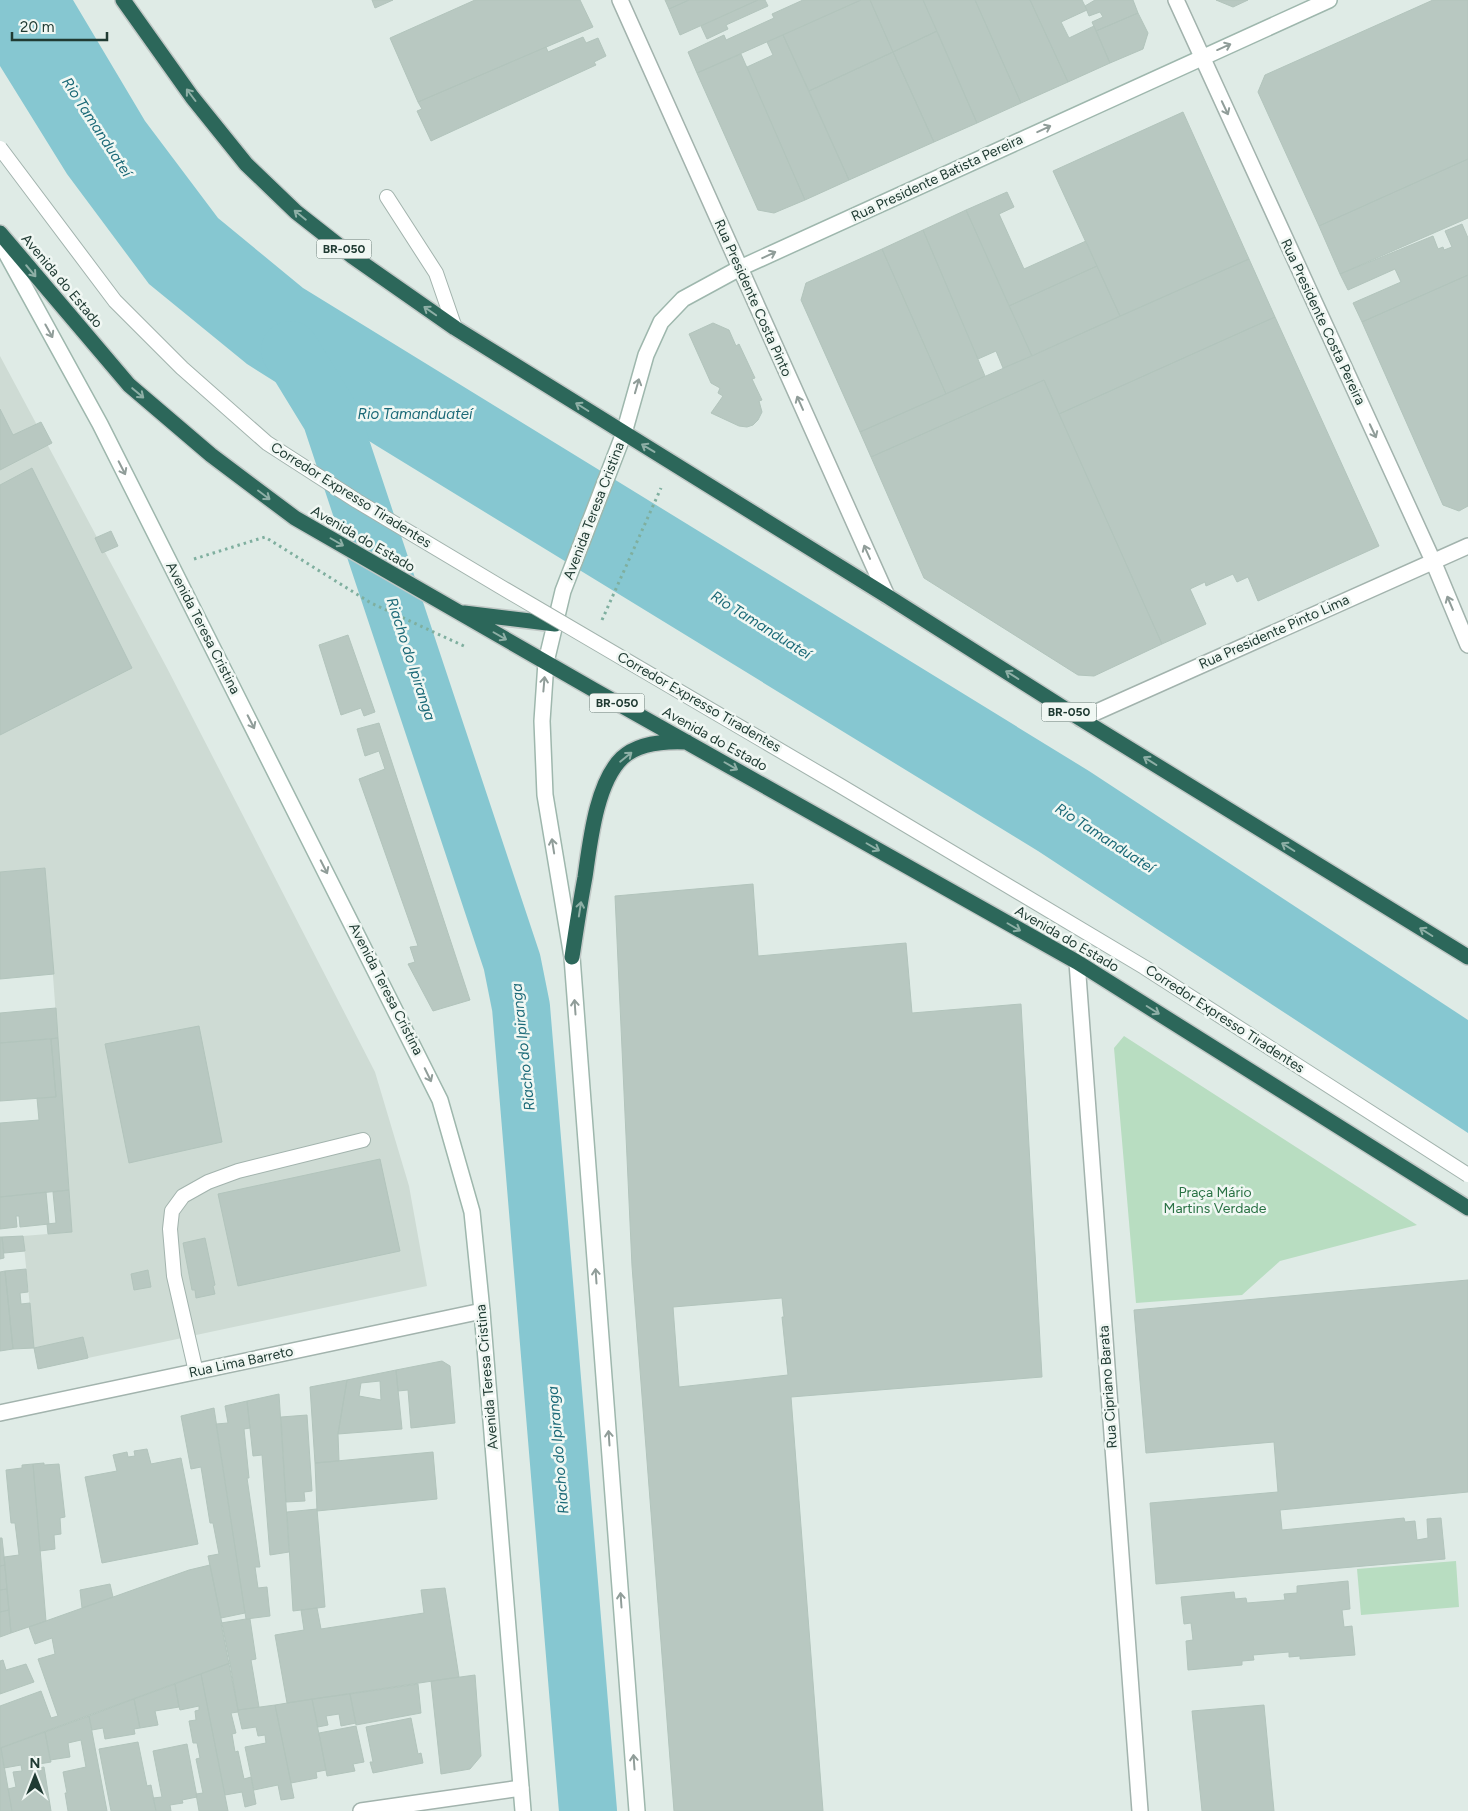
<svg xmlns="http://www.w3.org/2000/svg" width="1468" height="1811" font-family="Figtree,sans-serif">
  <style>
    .built { fill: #cedbd4 }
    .green { fill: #b8ddc1 }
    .water { fill: #86c7d1 }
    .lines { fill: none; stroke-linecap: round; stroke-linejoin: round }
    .river { stroke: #86c7d1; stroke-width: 58 }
    .building { fill: #b8c8c1; stroke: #b2c4bc; fill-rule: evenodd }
    .lane-casing { stroke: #a2b3ad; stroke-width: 16 }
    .street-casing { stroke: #a2b3ad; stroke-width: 18 }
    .secondary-casing { stroke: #9eb7ad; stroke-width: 18 }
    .highway-casing { stroke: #c1c8c6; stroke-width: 18 }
    .path { stroke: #7faf9f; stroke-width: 3; stroke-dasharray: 2.5 4; stroke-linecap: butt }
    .lane { stroke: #fff; stroke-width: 14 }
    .street { stroke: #fff; stroke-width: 15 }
    .secondary { stroke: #fff; stroke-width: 15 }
    .highway { stroke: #2c675a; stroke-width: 15 }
    .lane-bridge-casing { stroke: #a2b3ad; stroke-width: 16; stroke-linecap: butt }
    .lane-bridge { stroke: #fff; stroke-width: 14 }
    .oneway { stroke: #909d99 }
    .oneway2 { stroke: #8eafa6 }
    .labels { text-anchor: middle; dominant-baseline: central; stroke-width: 5; stroke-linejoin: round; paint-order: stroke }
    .shield { fill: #f0f7f3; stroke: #5e736d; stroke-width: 1 }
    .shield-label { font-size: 12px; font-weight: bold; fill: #203b33 }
    .street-label { font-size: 14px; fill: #203b33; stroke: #f0f7f3 }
    .park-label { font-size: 14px; fill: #2a7245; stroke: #f0f7f3 }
    .water-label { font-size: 15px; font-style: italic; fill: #1a6977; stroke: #f0f7f3 }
  </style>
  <rect width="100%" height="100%" fill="#dfebe6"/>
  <path class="built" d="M0 356 167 668 375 1072 409 1186 427 1286 88 1358 83 1337 34 1348 23 1236 72 1232 45 868 0 872Z"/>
  <path class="green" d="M1124 1036 1417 1225 1280 1261 1242 1295 1136 1303 1114 1048Z
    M1456 1561 1459 1607 1361 1615 1357 1569Z"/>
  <path class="water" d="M0 0H73L145 121 218 218 303 288 1089 771 1468 1020V1133L1038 851 377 446 247 364 149 284 67 174 0 66Z"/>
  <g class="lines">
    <path class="river" d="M290 350 331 417 512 962 521 1007 588 1811"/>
  </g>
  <path class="building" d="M372 0H393L375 8Z
    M475 0H580L593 27 418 102 390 38Z
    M665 0H689L669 9Z
    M689 0H758L680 35 669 9Z
    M758 0H765L768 6 726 25 728 29 707 39 701 26Z
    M803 0H861L697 73 688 52 724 35 726 40 774 18 772 14Z
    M861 0H870L893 52 809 91 783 35Z
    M870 0H923L937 31 893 52Z
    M923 0H975L1021 103 977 123Z
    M975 0H1030L1068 82 1021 103Z
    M1030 0H1082L1087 10 1061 22 1069 38 1094 26 1110 63 1068 82Z
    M1095 0H1133L1138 13 1096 31 1092 22 1103 17 1100 12 1089 16 1085 6Z
    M1216 0H1248L1233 7Z
    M1433 0H1468V159L1319 226 1258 92 1265 75Z
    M1138 13 1148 33 1143 49 1110 63 1096 31Z
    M937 31 977 123 934 142 893 52Z
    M783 35 849 180 805 200 747 67 773 55 767 42Z
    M583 37 586 43 598 38 606 56 594 62 596 65 431 141 417 111 422 109 418 102 546 47 548 52Z
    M893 52 934 142 849 180 809 91Z
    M741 54 805 200 774 213 758 210 697 73Z
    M1183 112 1249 259 1120 316 1053 171Z
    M1468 159V218L1340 274 1319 226Z
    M1007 192 1014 207 999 214 1024 269 1086 241 1097 266 1009 306 966 210Z
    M966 210 1032 356 1003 368 996 351 978 359 923 230Z
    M1462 224 1468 238V275L1362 322 1353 303 1401 282 1395 269 1348 290 1340 274 1433 236 1438 249 1443 247 1444 250 1452 247 1445 231Z
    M923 230 985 376 946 394 882 249Z
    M882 249 946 394 860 432 801 300 806 283Z
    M1249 259 1275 317 1059 414 1044 380 871 457 860 432Z
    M1097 266 1120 316 1032 356 1009 306Z
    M1468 275V506L1459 511 1443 505 1362 322Z
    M1275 317 1379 546 1258 601 1248 577 1237 582 1233 574 1206 586 1205 582 1190 589 1206 624 1162 644 1059 414Z
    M713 323 729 330 736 346 739 344 755 378 752 379 762 400 759 401 762 412 758 420 753 425 747 427 739 426 711 413 723 396 718 393 720 388 711 383 689 334Z
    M1044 380 1162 644 1094 676 1078 675 924 578 871 457Z
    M0 409 13 435 41 422 52 443 0 470Z
    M32 468 132 668 0 735V485Z
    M111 531 118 546 102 553 95 538Z
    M348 635 375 712 364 716 361 708 341 715 319 645Z
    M379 723 470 1000 433 1011 408 964 415 962 410 947 418 946 359 779 385 769 379 751 365 756 357 729Z
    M45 868 54 974 0 979V872Z
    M753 884 758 956 906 943 912 1013 1021 1004 1042 1377 791 1397 823 1811H674L632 1266 615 896ZM782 1298 784 1317H782L788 1375 679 1387 673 1307Z
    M56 1008 58 1038 0 1043V1013Z
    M199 1026 222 1142 129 1163 105 1044Z
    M58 1038 69 1190 0 1197V1123L39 1120 37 1098 56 1097 51 1039Z
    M51 1039 56 1097 0 1101V1043Z
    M380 1159 400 1251 238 1286 218 1194Z
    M69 1190 72 1232 48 1234 47 1224 56 1223 53 1192Z
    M46 1192 49 1224 20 1227 19 1216H16L17 1227 0 1229V1197Z
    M23 1236 25 1251 4 1253 2 1237Z
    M0 1237H2L4 1258 0 1259Z
    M205 1238 215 1285 213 1286 215 1294 196 1298 195 1290H192L183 1243Z
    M26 1269 28 1292 20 1293 21 1304 30 1303 34 1348 13 1349 5 1271Z
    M148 1270 151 1287 134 1290 131 1274Z
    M5 1271 13 1349 0 1351V1272Z
    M1468 1280V1492L1280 1510 1282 1530 1404 1518 1405 1522 1415 1521 1417 1540 1428 1538 1427 1519 1441 1518 1445 1559 1156 1584 1150 1503 1278 1492 1274 1442 1146 1453 1134 1310Z
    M83 1337 88 1358 38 1369 34 1348Z
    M442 1361 450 1366 455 1423 411 1428 408 1390 398 1391 396 1370Z
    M396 1370 402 1429 338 1434 347 1380ZM380 1381 381 1400 359 1396 361 1383Z
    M347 1380 338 1434 339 1461 315 1463 310 1387Z
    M279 1394 289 1552 270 1555 262 1455 253 1456 247 1401Z
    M247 1401 250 1428 244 1429 249 1478H247L260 1567H255L258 1588 267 1587 270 1616 246 1619 216 1424 228 1423 225 1406Z
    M214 1408 245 1613 221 1618 208 1556 219 1554 213 1523H210L201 1467 191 1469 181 1416Z
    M307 1415 312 1491 304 1492 305 1501 286 1502 281 1417Z
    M147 1449 151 1464 181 1458 198 1544 102 1563 85 1477 117 1471 113 1455 127 1452 128 1457 135 1456 134 1451Z
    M433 1452 437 1499 317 1511 315 1463Z
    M44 1463V1465L59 1464 65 1517 60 1518 61 1534 54 1535 55 1549 40 1551 33 1464Z
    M33 1464 46 1621 11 1633 4 1557 19 1555 15 1523H11L6 1470 22 1468V1465Z
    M317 1509 325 1607 293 1611 287 1512Z
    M0 1538H2L5 1565 0 1566Z
    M5 1565 7 1589 0 1590V1566Z
    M210 1565 230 1663 0 1748V1706L41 1691 51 1718 58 1716 38 1659 55 1654 52 1638 35 1644 29 1627 189 1570Z
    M1348 1581 1350 1609 1342 1610 1344 1627 1352 1626 1355 1655 1300 1659V1656L1289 1657V1652L1253 1655 1254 1660 1242 1661V1665L1188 1670 1186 1641 1193 1640 1191 1623 1184 1624 1181 1597 1234 1592 1235 1599 1246 1598 1247 1603 1285 1600 1284 1594 1297 1593V1586Z
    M110 1584 113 1597 82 1608 80 1590Z
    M445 1588 459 1677 287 1703 275 1635 304 1630 301 1610 317 1608 321 1629 424 1613 421 1590Z
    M7 1589 9 1610 0 1612V1590Z
    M9 1610 11 1633 0 1637V1612Z
    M246 1619H250L256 1659 251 1660 259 1707 238 1710 221 1623Z
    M3 1660 6 1670 26 1664 34 1682 0 1694V1661Z
    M230 1663 238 1710V1712L231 1713 236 1733 232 1734 235 1752 238 1751 244 1779 251 1777 256 1804 245 1807 242 1792 225 1795 201 1674Z
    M201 1674 228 1811H199L196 1794 203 1793 196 1759 200 1758 197 1743H193L189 1721 196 1720 195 1711 199 1710V1706L180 1710 179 1707 175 1684Z
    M475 1675 481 1756 470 1769 441 1774 431 1681Z
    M175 1684 179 1707 155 1711 158 1725 140 1728 134 1699Z
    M418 1684 421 1713 356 1725 350 1694Z
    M350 1694 356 1723 341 1726 339 1714 326 1716 328 1725 318 1727 312 1699Z
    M134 1699 140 1728 134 1729 135 1734 105 1739 103 1728 92 1730 89 1716Z
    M312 1699 326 1770 316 1772 317 1778 291 1783 275 1705Z
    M275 1705 294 1798 281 1800 278 1785 254 1790 245 1747 266 1743 265 1735 258 1736 256 1727 242 1729 238 1712V1710Z
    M1264 1705 1274 1811H1202L1192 1711Z
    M89 1716 107 1811H68L65 1793H67L63 1772 86 1767 81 1740 68 1743 70 1757 50 1760 45 1732Z
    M411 1718 418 1754 421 1753 423 1763 373 1773 370 1762H373L366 1727Z
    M356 1726 364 1762 353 1764 355 1771 327 1776 319 1733Z
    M45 1732 51 1762 39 1764V1768L44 1767 51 1811H12L8 1789 16 1787 13 1772 22 1771 21 1765 4 1768 1 1748Z
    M138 1742 147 1786 151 1785 156 1811H111L99 1749Z
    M187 1744 197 1797 182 1800 183 1803 170 1805 171 1811H156L153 1798 162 1797 153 1751Z
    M0 1748H1L12 1811H0Z"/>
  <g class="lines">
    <g class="lane-casing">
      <path id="lane" d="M387 197 436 273 455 328
        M196 1372 174 1276 170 1229 172 1211 183 1196 208 1182 238 1171 363 1140"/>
    </g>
    <g class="street-casing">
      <path id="street" d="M620 0 887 596
        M1176 0 1433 561 1468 645
        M1081 719 1468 546
        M1077 962 1140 1811
        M0 1413 482 1311
        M361 1811 521 1788"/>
    </g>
    <g class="secondary-casing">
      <path id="secondary" d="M0 242 100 424 440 1100 472 1212 482 1311 523 1811
        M637 1811 572 957 545 795 542 721 546 662 563 591 624 433 646 355 661 322 683 299 740 268 1329 0"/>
    </g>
    <g class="highway-casing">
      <path id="highway" d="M123 0 192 97 246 164 296 212 352 256 455 328 887 596 1081 719 1468 957
        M0 233 129 385 211 455 295 518 594 690 1077 962 1468 1208
        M464 613 555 624
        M572 957C576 930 580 904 585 877 590 843 596 783 622 758 639 742 666 741 687 742"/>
    </g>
    <path class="path" d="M194 559 265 537 371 603 466 647
      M602 620 661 488"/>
    <use href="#lane" class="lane"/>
    <use href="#street" class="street"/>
    <use href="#secondary" class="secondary"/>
    <use href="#highway" class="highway"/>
    <g class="lane-bridge-casing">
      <path id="lane-bridge" d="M0 148 115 301 182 368 267 443 357 501 501 587 839 785 1144 967 1468 1175"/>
    </g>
    <use href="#lane-bridge" class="lane-bridge"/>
  </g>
  <defs><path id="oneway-shaft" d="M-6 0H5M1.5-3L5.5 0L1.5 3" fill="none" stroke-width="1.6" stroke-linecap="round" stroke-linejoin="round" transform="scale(1.25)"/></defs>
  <g class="oneway">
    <use href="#oneway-shaft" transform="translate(1224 47) rotate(-24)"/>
    <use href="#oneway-shaft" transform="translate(1225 108) rotate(65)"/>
    <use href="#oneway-shaft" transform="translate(1044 129) rotate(-25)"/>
    <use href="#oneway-shaft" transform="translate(769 255) rotate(-25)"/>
    <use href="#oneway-shaft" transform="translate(49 331) rotate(61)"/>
    <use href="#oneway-shaft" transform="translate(637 386) rotate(-74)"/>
    <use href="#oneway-shaft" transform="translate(800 403) rotate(-114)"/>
    <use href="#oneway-shaft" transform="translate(1373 431) rotate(65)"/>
    <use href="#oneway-shaft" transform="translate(122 468) rotate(63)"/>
    <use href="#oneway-shaft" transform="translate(867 552) rotate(-114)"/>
    <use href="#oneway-shaft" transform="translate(1450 603) rotate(-113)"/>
    <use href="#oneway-shaft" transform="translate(544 684) rotate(-85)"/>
    <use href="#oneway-shaft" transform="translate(251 722) rotate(63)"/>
    <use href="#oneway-shaft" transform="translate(553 846) rotate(-99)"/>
    <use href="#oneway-shaft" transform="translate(324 867) rotate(63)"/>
    <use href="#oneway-shaft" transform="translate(575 1007) rotate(-94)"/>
    <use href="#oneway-shaft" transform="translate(428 1075) rotate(64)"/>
    <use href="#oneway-shaft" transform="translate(596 1276) rotate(-94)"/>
    <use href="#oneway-shaft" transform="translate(609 1438) rotate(-94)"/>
    <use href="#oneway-shaft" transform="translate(621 1600) rotate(-94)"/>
    <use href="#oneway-shaft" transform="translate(634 1762) rotate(-94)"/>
  </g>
  <g class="oneway2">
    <use href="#oneway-shaft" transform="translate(191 95) rotate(-127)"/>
    <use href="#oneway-shaft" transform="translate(300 215) rotate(-141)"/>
    <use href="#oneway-shaft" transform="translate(31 271) rotate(50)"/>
    <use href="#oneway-shaft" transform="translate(430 311) rotate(-145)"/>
    <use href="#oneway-shaft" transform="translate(138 393) rotate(40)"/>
    <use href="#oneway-shaft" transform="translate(582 407) rotate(-148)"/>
    <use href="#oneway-shaft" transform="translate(648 448) rotate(-149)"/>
    <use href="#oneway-shaft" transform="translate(264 495) rotate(37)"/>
    <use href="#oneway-shaft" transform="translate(337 542) rotate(30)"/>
    <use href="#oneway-shaft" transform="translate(500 636) rotate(30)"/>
    <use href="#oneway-shaft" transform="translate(1012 675) rotate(-148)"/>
    <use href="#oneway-shaft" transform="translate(626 757) rotate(-39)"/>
    <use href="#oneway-shaft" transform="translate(1150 761) rotate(-148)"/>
    <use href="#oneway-shaft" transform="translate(731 766) rotate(30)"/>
    <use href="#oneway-shaft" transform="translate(873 847) rotate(30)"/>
    <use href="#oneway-shaft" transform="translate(1288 847) rotate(-148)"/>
    <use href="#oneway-shaft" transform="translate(580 909) rotate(-81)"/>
    <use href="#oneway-shaft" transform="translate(1014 927) rotate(30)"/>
    <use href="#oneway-shaft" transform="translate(1426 932) rotate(-148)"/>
    <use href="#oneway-shaft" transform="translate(1153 1010) rotate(32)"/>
  </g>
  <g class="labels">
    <g class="shield">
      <rect x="316.5" y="239.5" width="55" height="19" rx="4"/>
      <rect x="589.5" y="693.5" width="55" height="19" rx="4"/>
      <rect x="1041.5" y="702.5" width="55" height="19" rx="4"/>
    </g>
    <g class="shield-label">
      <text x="344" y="249">BR-050</text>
      <text x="617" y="703">BR-050</text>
      <text x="1069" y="712">BR-050</text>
    </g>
    <g class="street-label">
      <text transform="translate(937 178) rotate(-25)">Rua Presidente Batista Pereira</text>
      <text transform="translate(62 281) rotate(50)">Avenida do Estado</text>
      <text transform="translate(753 298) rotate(66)">Rua Presidente Costa Pinto</text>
      <text transform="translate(1323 322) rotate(65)">Rua Presidente Costa Pereira</text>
      <text transform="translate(351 495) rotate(32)">Corredor Expresso Tiradentes</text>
      <text transform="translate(594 511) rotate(-69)">Avenida Teresa Cristina</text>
      <text transform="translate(363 539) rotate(30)">Avenida do Estado</text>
      <text transform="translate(203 628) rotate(63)">Avenida Teresa Cristina</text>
      <text transform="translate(1274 632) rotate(-24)">Rua Presidente Pinto Lima</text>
      <text transform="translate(699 702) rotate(30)">Corredor Expresso Tiradentes</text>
      <text transform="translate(715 739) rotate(29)">Avenida do Estado</text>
      <text transform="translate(1067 939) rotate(30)">Avenida do Estado</text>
      <text transform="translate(386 989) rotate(63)">Avenida Teresa Cristina</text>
      <text transform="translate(1225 1019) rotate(33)">Corredor Expresso Tiradentes</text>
      <text transform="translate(241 1362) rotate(-12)">Rua Lima Barreto</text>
      <text transform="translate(487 1377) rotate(-95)">Avenida Teresa Cristina</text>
      <text transform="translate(1108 1387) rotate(-94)">Rua Cipriano Barata</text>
    </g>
    <g class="park-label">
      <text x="1215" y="1192">Praça Mário<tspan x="1215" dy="16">Martins Verdade</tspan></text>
    </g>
    <g class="water-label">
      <text transform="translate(97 127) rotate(57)">Rio Tamanduateí</text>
      <text x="415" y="414">Rio Tamanduateí</text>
      <text transform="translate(761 625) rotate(32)">Rio Tamanduateí</text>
      <text transform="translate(411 659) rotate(72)">Riacho do Ipiranga</text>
      <text transform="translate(1105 838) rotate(33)">Rio Tamanduateí</text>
      <text transform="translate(523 1047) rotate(-96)">Riacho do Ipiranga</text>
      <text transform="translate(558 1450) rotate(-95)">Riacho do Ipiranga</text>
    </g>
  </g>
  <g transform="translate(35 1776)" stroke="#f0f7f3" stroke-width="4" paint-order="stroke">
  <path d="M0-4L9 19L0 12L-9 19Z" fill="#203b33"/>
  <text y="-8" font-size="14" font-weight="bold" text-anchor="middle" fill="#203b33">N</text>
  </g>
  <path d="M12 32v8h95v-8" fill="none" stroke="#203b33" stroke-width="2.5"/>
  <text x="20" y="32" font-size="15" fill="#203b33" stroke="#f0f7f3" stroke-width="4" paint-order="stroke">20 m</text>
</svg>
